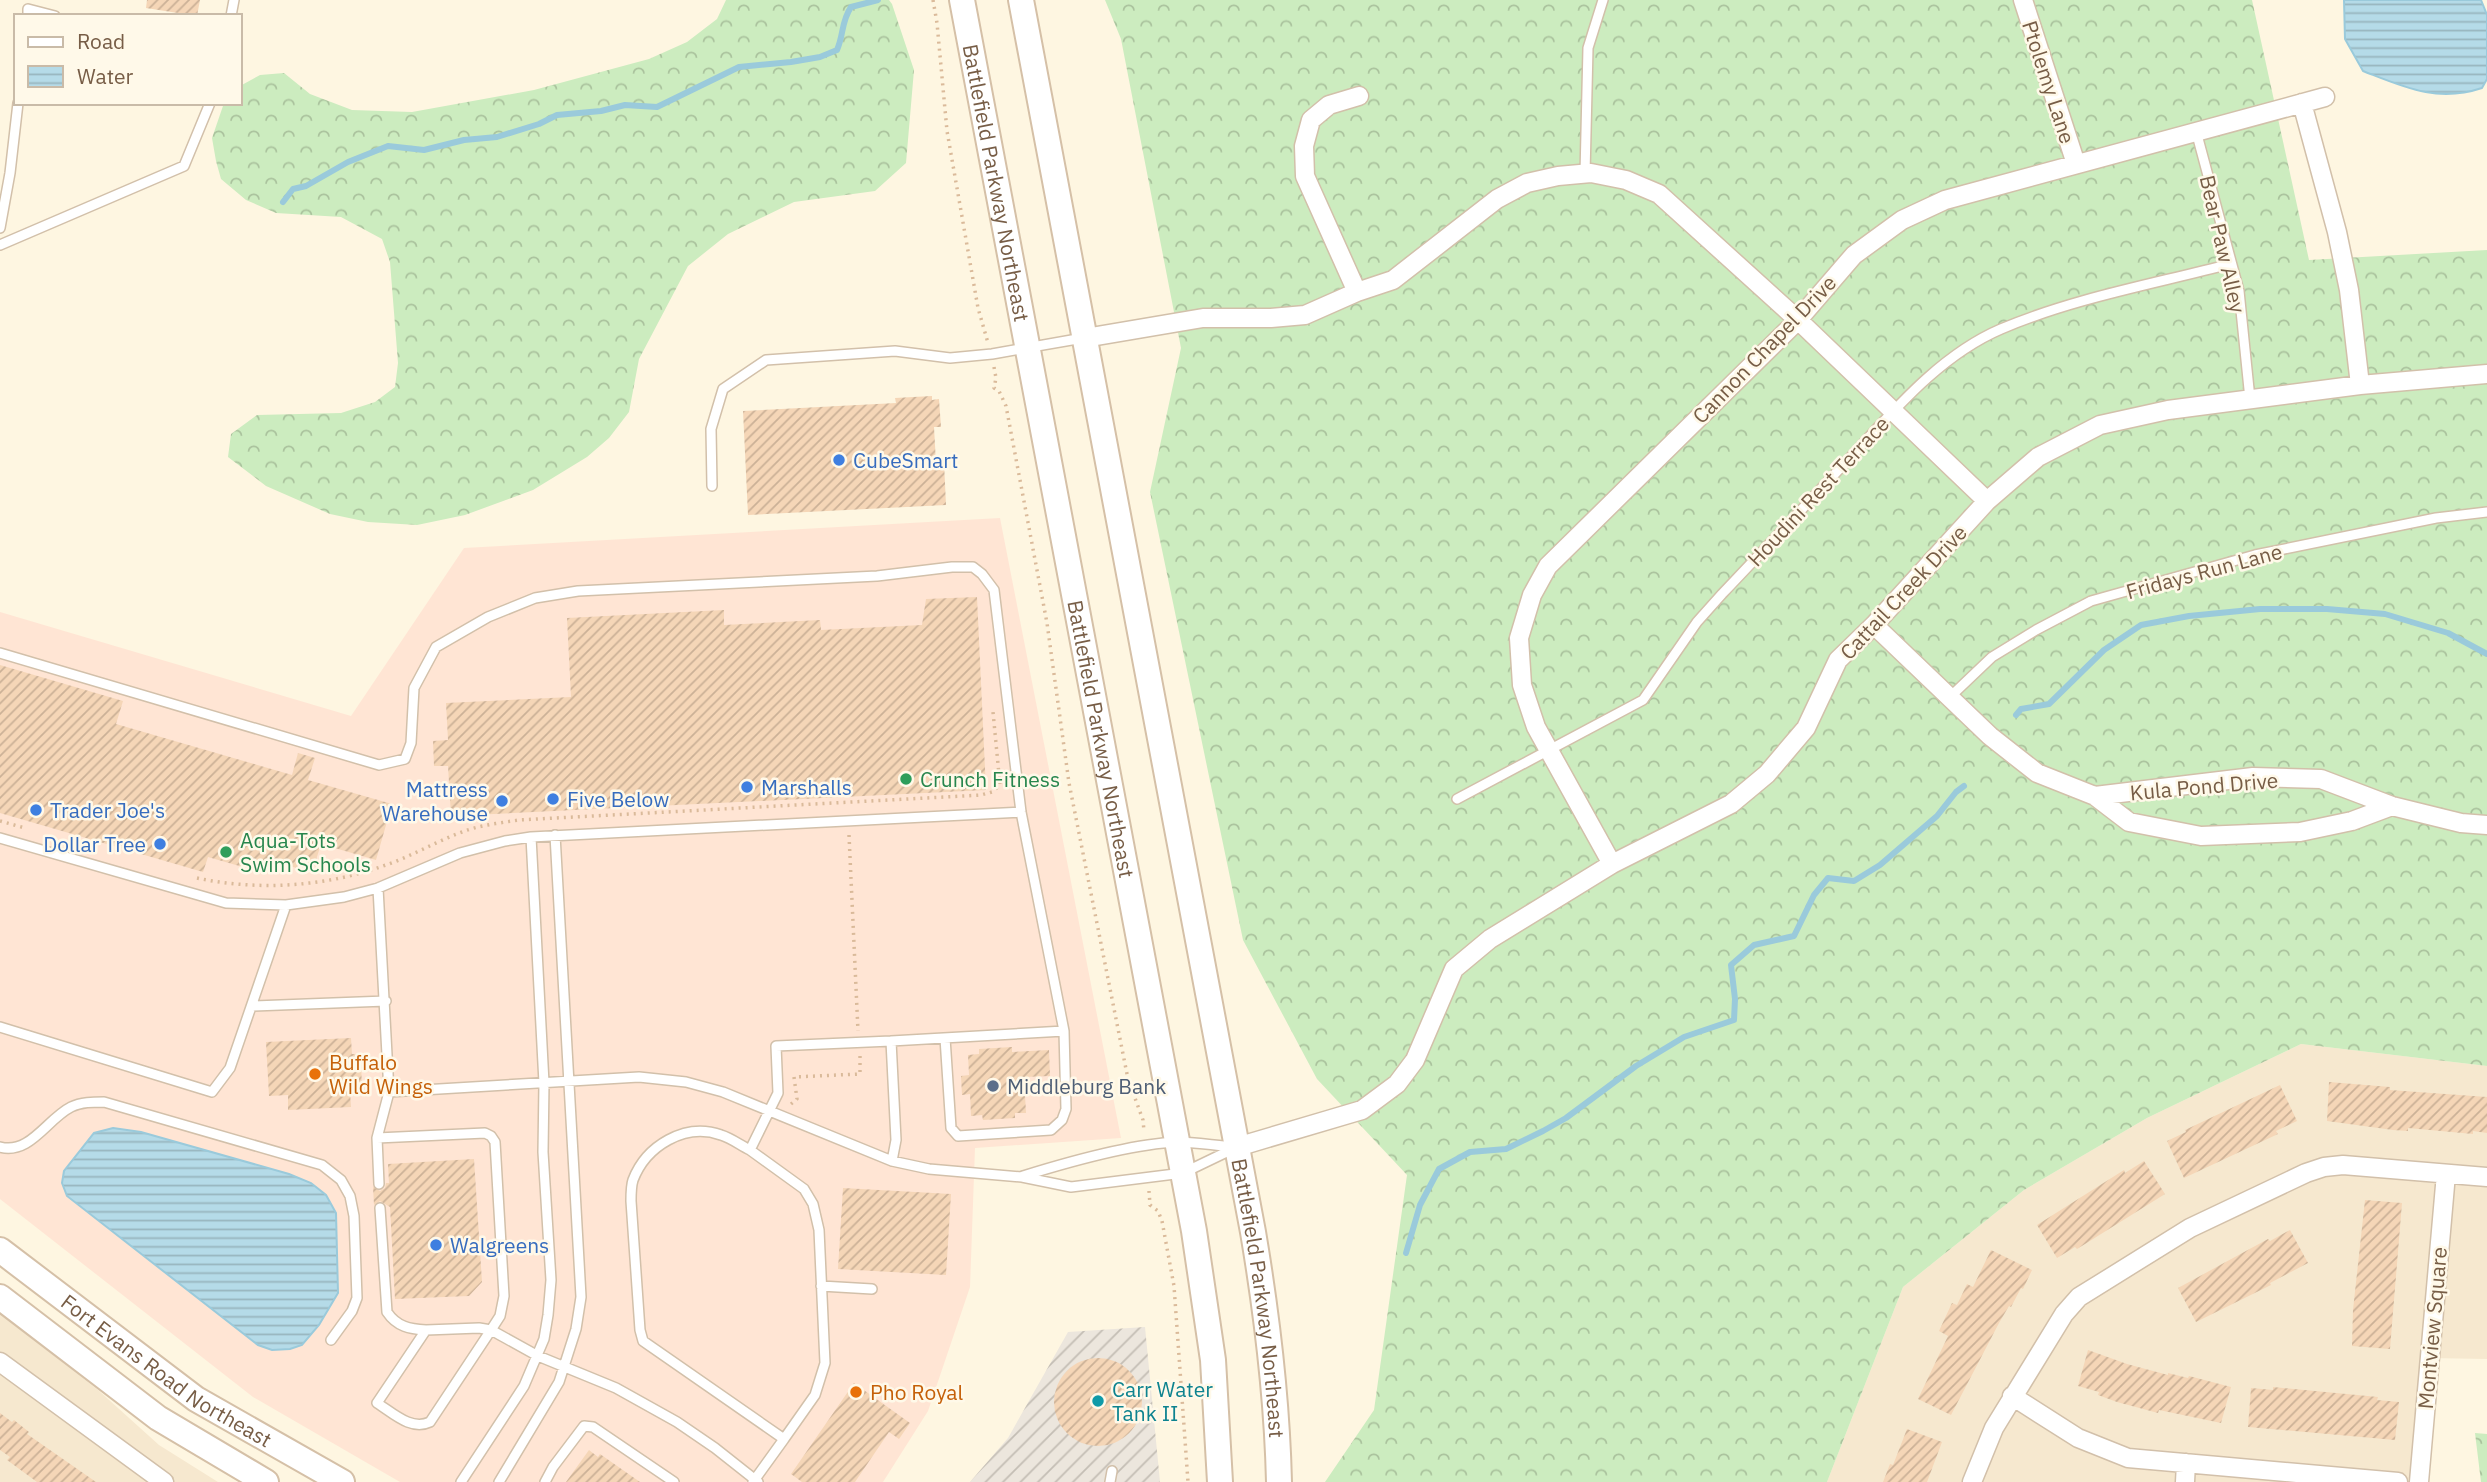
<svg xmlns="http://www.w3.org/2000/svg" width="2487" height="1482" font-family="'IBM Plex Sans',sans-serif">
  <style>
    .residential { fill: #f6e8cf }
    .commercial { fill: #ffe5d4 }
    .industrial { fill: url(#industrial-furrows) }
    .forest { fill: url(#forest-crowns) }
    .water { fill: url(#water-rules); stroke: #9acadb; stroke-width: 2 }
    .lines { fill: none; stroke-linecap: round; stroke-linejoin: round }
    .stream { stroke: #9acadb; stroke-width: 6 }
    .building { fill: url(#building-hatch) }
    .service-casing { stroke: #d2c0aa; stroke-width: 12 }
    .minor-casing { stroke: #d2c0aa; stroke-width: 21 }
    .secondary-casing { stroke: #d5c0a7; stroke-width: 28 }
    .path { stroke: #daba9a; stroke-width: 3.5; stroke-dasharray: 2 5; stroke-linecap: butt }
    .service { stroke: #fff; stroke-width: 9 }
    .minor { stroke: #fff; stroke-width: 18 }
    .secondary { stroke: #fff; stroke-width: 24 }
    .shop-dot { fill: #3f7fe0; stroke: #fff9e9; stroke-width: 2.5 }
    .leisure-dot { fill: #2e9e5b; stroke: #fff9e9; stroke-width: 2.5 }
    .food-dot { fill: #e8710a; stroke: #fff9e9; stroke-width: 2.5 }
    .service-dot { fill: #5c6f8a; stroke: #fff9e9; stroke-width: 2.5 }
    .culture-dot { fill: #0f9aa8; stroke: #fff9e9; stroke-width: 2.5 }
    .labels { text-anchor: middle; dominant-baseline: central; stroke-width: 5; stroke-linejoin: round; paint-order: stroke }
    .street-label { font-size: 21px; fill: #775d46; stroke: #fff9e9 }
    .shop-label { font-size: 21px; fill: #366cbe; stroke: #fff9e9; text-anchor: start }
    .leisure-label { font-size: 21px; fill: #27864d; stroke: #fff9e9; text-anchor: start }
    .food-label { font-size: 21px; fill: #c56008; stroke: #fff9e9; text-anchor: start }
    .service-label { font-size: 21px; fill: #4e5e75; stroke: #fff9e9; text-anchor: start }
    .culture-label { font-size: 21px; fill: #0d838f; stroke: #fff9e9; text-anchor: start }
  </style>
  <defs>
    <pattern id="industrial-furrows" width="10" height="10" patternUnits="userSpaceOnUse" patternTransform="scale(1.75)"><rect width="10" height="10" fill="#ece6dd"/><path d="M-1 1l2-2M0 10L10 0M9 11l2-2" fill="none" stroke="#c4beb5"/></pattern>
    <pattern id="forest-crowns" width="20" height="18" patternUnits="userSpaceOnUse" patternTransform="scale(1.75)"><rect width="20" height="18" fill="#ccecbf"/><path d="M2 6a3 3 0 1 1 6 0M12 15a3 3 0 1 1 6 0" fill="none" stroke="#aac29d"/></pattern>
    <pattern id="water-rules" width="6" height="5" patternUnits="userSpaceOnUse" patternTransform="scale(1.75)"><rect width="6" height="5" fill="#b5dbe8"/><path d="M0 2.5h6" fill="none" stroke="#98b5be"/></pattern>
    <pattern id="building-hatch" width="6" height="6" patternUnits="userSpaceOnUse" patternTransform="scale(1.75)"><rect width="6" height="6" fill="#f5d6b7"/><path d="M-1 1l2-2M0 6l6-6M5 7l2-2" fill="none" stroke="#cbb197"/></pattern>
  </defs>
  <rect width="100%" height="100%" fill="#fef6e1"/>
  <path class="residential" d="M2301 1044 2487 1066V1359L2429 1358 2419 1482H1827L1903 1287 2024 1190 2147 1118Z
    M0 1313 98 1390 159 1445 218 1482H0Z"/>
  <path class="commercial" d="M1000 518 1121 1138 975 1148 970 1287 928 1411 883 1482H400L253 1397 0 1199V612L351 716 464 548Z"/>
  <path class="industrial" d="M1145 1327 1160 1482H970L1008 1438 1068 1332Z"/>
  <path class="forest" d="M726 0H889L892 4 914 70 906 163 875 191 794 202 728 234 688 266 639 359 629 412 609 438 587 457 533 490 465 515 417 525 368 522 330 514 266 486 228 457 231 434 257 415 341 413 375 402 395 387 398 363 390 262 382 239 341 217 276 213 246 200 221 179 216 161 212 138 224 103H240V86L260 75 284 73 310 94 352 110 412 112 534 90 649 59 687 42 717 19Z
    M1105 0H2252L2309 260 2487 250V1066L2301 1044 2147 1118 2024 1190 1903 1287 1827 1482H1325L1374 1410 1407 1175 1317 1079 1243 940 1150 492 1181 348 1121 39Z
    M2475 1433 2487 1434V1482H2481Z"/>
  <path class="water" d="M2344 0H2481L2487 15V79L2482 88C2437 103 2404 87 2363 71L2345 39Z
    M113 1128 141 1132 289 1174 311 1183 326 1195 336 1213 338 1293 319 1325 302 1345 290 1349 272 1350 258 1345 67 1196 62 1183 64 1171 94 1133Z"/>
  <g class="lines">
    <path class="stream" d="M283 202 293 189 306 186 348 162 388 146 424 150 464 140 497 137 539 124 557 115 601 111 625 105 657 107 739 67 791 62 820 57 837 50C844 34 841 22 851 7L878 0
      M2016 715 2021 709 2049 704 2104 650 2141 625 2189 616 2260 609H2327L2385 614 2448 633 2487 654
      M1406 1253 1420 1205 1439 1169 1470 1152 1506 1149 1543 1131 1566 1118 1636 1066 1684 1037 1734 1020 1735 999 1731 965 1754 945 1794 936 1814 895 1828 878 1854 881 1880 865 1937 816 1956 792 1964 786"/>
  </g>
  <path class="building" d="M147 0H200L197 16 146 8Z
    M932 396V400L939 399 941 427H934L936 463 944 462 946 505 748 515 743 411 896 403 895 398Z
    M977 597 986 790 451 816 448 766H434L433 741 448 740 446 703 571 697 567 618 724 610V625L820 620 821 630 922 625 926 599Z
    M0 665 123 701 116 724 292 775 298 753 315 758 308 780 392 804 376 860 321 844 312 873 268 859 264 873 208 857 203 872 0 813Z
    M351 1038 352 1054H358V1061H361L362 1091 350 1092 351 1107 288 1110V1095L269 1096 266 1042Z
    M1012 1047V1052L1049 1050 1050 1076 1024 1077 1026 1113H1015V1118L983 1120 982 1115 971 1116 970 1094 962 1095 961 1076 969 1075 968 1055 979 1054V1049Z
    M2329 1082 2390 1087V1090L2487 1097V1133L2473 1131V1134L2408 1128V1131L2393 1130 2327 1121Z
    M2280 1085 2297 1121 2276 1131 2278 1134 2184 1178 2167 1141 2186 1132 2185 1130Z
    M474 1159 482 1282 469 1296 395 1299 390 1207 380 1201 374 1205 373 1187 380 1191 385 1188 386 1183H389L388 1164Z
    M2144 1161 2165 1194 2077 1249 2075 1247 2057 1258 2037 1225 2124 1170 2125 1173Z
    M843 1188 951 1194 946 1275 838 1269Z
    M2365 1200 2402 1203 2390 1349 2352 1346 2353 1310Z
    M2290 1230 2308 1263 2270 1283 2271 1285 2196 1322 2178 1288 2268 1239 2270 1241Z
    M1991 1250 2032 1270 2023 1289 2021 1288 2011 1307 2009 1306 1999 1323 1951 1415 1918 1399 1948 1336 1939 1331 1952 1303 1957 1305 1967 1284 1973 1287Z
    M2088 1350 2127 1364 2168 1375V1373L2188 1378 2189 1376 2231 1387 2221 1423 2159 1410 2158 1413 2117 1402 2098 1395 2099 1392 2078 1386Z
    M1054 1402a44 44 0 1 1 88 0a44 44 0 1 1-88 0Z
    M854 1383 910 1423 899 1439 889 1432 855 1482H802L791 1474Z
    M2273 1387 2378 1397 2377 1400 2399 1402 2395 1440 2248 1427 2251 1388 2273 1390Z
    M0 1413 12 1422 14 1420 29 1432 27 1434 96 1482H37L7 1460 10 1457 0 1450Z
    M1907 1429 1942 1442 1927 1482H1883L1890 1464 1893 1465Z
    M589 1450 598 1457 600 1454 640 1482H566Z"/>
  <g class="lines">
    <g class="service-casing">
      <path id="service" d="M28 16V9L55 16
        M231 16 234 0
        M2196 131 2239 291 2250 399
        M1585 174 1588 48 1603 0
        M0 228 10 173 18 103
        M0 245 184 166 210 103
        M712 486 711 429 723 389 766 360 895 351 950 358 992 354 1083 338
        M0 653 379 765 405 759 411 743 414 688 436 647 488 617 535 598 578 591 877 576 952 567H973L982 574 994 590 1021 812 1064 1031 891 1041 896 1140 892 1161
        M1950 697 1992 657 2036 630 2091 601 2255 555 2436 518 2487 512
        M1457 799 1643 700 1697 622 1722 594C1763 551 1804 507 1845 463 1891 414 1938 356 2001 329 2074 298 2154 284 2230 264
        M0 838 226 903 286 905 344 897 378 888 460 853 505 841 531 837 1021 812
        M378 888 389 1092 377 1138 379 1184
        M252 1006 386 1001
        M0 1027 212 1092 230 1068 286 905
        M945 1038 951 1128 958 1136 1051 1130 1062 1120 1066 1109 1064 1031
        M389 1092 639 1077 686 1082 723 1092 892 1161 929 1169 1022 1177 1071 1187 1183 1173 1235 1148
        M377 1138 485 1133 491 1136 495 1142 504 1296 500 1316 491 1330 430 1422C411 1431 393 1413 377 1403L426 1330 479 1328 491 1330 538 1356 616 1388 677 1422 715 1448 758 1482
        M0 1147C30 1155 47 1119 71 1107 81 1102 93 1102 104 1102L322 1165 341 1180 350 1196 354 1216 357 1298 352 1311 331 1340
        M750 1150 804 1189 813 1204 819 1230 825 1363 815 1395 784 1439 643 1341 640 1330 631 1201C631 1194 631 1186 633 1180 646 1146 685 1122 721 1135 731 1138 740 1145 750 1150L778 1093 776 1046 891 1041
        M1023 1176C1068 1162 1130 1144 1177 1142 1196 1142 1217 1146 1236 1147
        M380 1208 387 1312C397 1327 410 1329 426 1330
        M821 1286 872 1289
        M461 1482 524 1386 544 1339 548 1315 551 1280 543 1152 544 1083 531 837
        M499 1482 559 1382 576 1329 581 1297 555 835
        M545 1482 553 1467 584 1426 593 1427 674 1482
        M753 1482 784 1439
        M1110 1482 1112 1471"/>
    </g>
    <g class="minor-casing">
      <path id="minor" d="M2023 0 2076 164
        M2302 103 2337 232 2349 290 2360 385
        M1357 292 1305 176 1304 146 1311 120 1329 105 1359 96
        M1085 338 1203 318H1271L1305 315 1357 292 1393 280 1497 199 1527 183 1558 176 1591 173 1626 180 1659 194 1798 320 1987 501
        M1874 625 1990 736 2037 773 2095 796 2253 777 2321 779 2392 806 2461 823 2487 825
        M2095 796 2129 822 2201 836 2300 832 2352 821 2392 806
        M1612 864 1536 727 1522 685 1519 638 1532 595 1548 566 1798 320 1854 255 1902 220 1945 200 2325 97
        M1237 1147 1362 1110 1397 1084 1415 1060 1454 969 1490 939 1612 864 1731 804 1767 774 1806 728 1838 660 1874 625 1987 501 2038 457 2100 425 2168 410 2360 385 2487 374
        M0 1362 164 1482
        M2012 1396 2078 1438 2128 1458 2398 1482
        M1972 1482 1994 1428 2064 1314 2079 1297 2190 1228 2306 1173 2324 1167 2343 1165 2487 1177
        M2185 1482 2186 1463
        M2419 1482 2446 1174"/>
    </g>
    <g class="secondary-casing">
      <g id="secondary">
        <path id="s1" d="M962 0 1194 1231 1213 1360 1220 1482"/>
        <path id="s2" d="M1021 0 1253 1232C1267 1315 1277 1397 1279 1482"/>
        <path id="s3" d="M0 1250 196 1399 342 1482"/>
        <path d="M0 1297 158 1418 266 1482"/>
      </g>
    </g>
    <path class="path" d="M933 0 937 23 947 131 978 308 988 343
      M994 367 996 378 994 388 999 391 1006 406 1047 623 1069 783 1128 1079 1143 1120 1144 1131
      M0 821 25 828
      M849 835 858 1031
      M197 878C257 891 324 887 383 866 410 857 435 842 462 832 480 825 500 823 519 820L981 795 992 792 1000 785 993 712
      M791 1104 797 1099 794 1077 860 1074V1056
      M1149 1191 1150 1205 1158 1211 1162 1221 1174 1286 1188 1482"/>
    <use href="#service" class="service"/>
    <use href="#minor" class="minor"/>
    <use href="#secondary" class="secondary"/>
  </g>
  <g class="shop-dot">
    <circle cx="839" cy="460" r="7"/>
    <circle cx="747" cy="787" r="7"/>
    <circle cx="553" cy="799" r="7"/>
    <circle cx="502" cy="801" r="7"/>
    <circle cx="36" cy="810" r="7"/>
    <circle cx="160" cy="844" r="7"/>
    <circle cx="436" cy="1245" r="7"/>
  </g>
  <g class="leisure-dot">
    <circle cx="906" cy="779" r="7"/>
    <circle cx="226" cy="852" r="7"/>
  </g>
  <g class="food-dot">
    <circle cx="315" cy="1074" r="7"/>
    <circle cx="856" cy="1392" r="7"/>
  </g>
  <circle class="service-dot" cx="993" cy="1086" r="7"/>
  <circle class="culture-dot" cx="1098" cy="1401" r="7"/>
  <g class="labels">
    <g class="street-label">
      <text transform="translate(2049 82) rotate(72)">Ptolemy Lane</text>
      <text stroke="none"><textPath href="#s1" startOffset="186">Battlefield Parkway Northeast</textPath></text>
      <text transform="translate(2223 244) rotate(77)">Bear Paw Alley</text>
      <text transform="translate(1764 349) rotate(-46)">Cannon Chapel Drive</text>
      <text transform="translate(1818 491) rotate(-47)">Houdini Rest Terrace</text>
      <text transform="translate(2204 571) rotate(-15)">Fridays Run Lane</text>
      <text transform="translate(1903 592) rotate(-47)">Cattail Creek Drive</text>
      <text stroke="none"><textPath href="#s1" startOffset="752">Battlefield Parkway Northeast</textPath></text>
      <text transform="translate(2204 786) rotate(-5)">Kula Pond Drive</text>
      <text stroke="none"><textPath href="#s2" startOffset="1320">Battlefield Parkway Northeast</textPath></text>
      <text transform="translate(2432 1328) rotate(-85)">Montview Square</text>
      <text stroke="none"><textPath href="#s3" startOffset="206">Fort Evans Road Northeast</textPath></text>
    </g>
    <g class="shop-label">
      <text x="853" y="460">CubeSmart</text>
      <text x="761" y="787">Marshalls</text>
      <text x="488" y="789" text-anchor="end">Mattress<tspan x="488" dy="24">Warehouse</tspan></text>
      <text x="567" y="799">Five Below</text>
      <text x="50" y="810">Trader Joe's</text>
      <text x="146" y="844" text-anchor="end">Dollar Tree</text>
      <text x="450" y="1245">Walgreens</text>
    </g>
    <g class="leisure-label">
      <text x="920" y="779">Crunch Fitness</text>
      <text x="240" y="840">Aqua-Tots<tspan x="240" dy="24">Swim Schools</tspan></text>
    </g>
    <g class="food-label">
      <text x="329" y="1062">Buffalo<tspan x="329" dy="24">Wild Wings</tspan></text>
      <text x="870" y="1392">Pho Royal</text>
    </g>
    <g class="service-label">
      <text x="1007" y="1086">Middleburg Bank</text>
    </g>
    <g class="culture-label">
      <text x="1112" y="1389">Carr Water<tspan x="1112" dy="24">Tank II</tspan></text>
    </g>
  </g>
  <rect x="14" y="14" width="228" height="91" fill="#fff9e9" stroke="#c9bba8" stroke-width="2"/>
  <rect x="28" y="37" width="35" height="10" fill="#ffffff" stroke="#c9bba8" stroke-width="2"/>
  <text x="77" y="49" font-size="21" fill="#775d46">Road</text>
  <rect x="28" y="66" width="35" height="21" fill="url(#water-rules)" stroke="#c9bba8" stroke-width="2"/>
  <text x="77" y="84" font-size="21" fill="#775d46">Water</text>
</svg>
